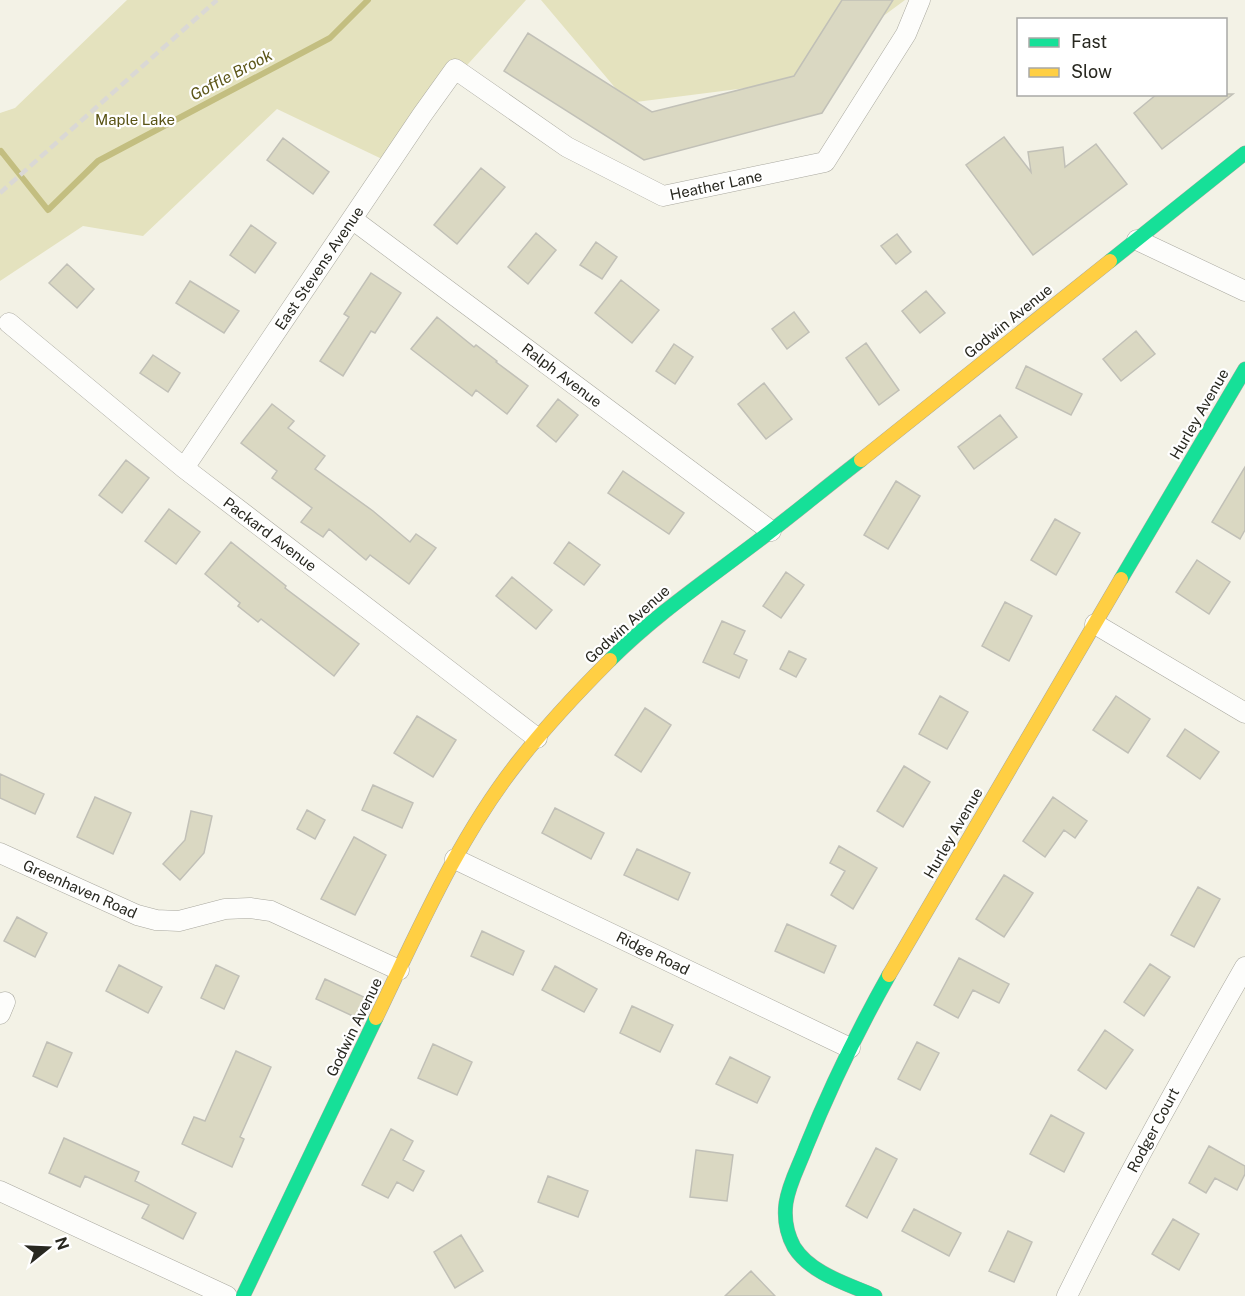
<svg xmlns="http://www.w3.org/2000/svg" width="1245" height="1296" font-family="'Public Sans',sans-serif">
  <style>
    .green { fill: #e4e2be }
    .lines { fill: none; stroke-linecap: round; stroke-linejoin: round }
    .stream { stroke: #c3be80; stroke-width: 6 }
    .building { fill: #dad8c2; stroke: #c1c0b7; stroke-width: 1.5 }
    .street-casing { stroke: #a9a89f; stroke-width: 21 }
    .fast-casing { stroke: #a9a89f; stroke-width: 15 }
    .slow-casing { stroke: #a9a89f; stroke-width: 15 }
    .street { stroke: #fdfdfb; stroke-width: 20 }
    .fast { stroke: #16e098; stroke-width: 14 }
    .slow { stroke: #ffcf43; stroke-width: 14 }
    .rail { stroke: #dad8d5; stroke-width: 4.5; stroke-dasharray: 9 4.5; stroke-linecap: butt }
    .labels { text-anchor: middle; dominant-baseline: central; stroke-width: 4.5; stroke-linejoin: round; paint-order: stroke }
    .park-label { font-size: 15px; fill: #5a5416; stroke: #fff }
    .street-label { font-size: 15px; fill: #282820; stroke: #fff }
    .water-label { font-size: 16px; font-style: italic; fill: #5c5618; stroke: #fff }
  </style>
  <rect width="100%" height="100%" fill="#f3f2e6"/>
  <path class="green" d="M127 0H526L382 159 277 109 143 236 83 226 0 281V113L15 108Z
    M541 0H905L794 82 628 103Z"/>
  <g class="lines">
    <path class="stream" d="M0 152 1 151 48 210 98 161 330 38 368 0"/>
  </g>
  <path class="building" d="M842 0H893L822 113 644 160 504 71 528 33 652 112 794 76Z
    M1157 94H1233L1162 149 1134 113Z
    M1004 137 1031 172 1028 152 1063 147 1065 167 1096 144 1127 184 1033 255 966 165Z
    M283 138 329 172 313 194 267 160Z
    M481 168 505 187 457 244 434 225Z
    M251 225 276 243 255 273 230 255Z
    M536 233 556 250 528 284 508 267Z
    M897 234 911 252 896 264 881 246Z
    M596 242 617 257 602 279 580 265Z
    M67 264 94 289 77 308 49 283Z
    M371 273 401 293 375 333 371 331 343 376 320 361 349 317 344 314Z
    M621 280 659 310 632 343 595 313Z
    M190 281 239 311 224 333 176 303Z
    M926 291 945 313 920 333 902 311Z
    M794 312 809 332 787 349 772 329Z
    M437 317 474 347 476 345 497 361 496 362 528 386 507 414 476 390 472 396 411 349Z
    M1136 331 1155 354 1121 381 1103 359Z
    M866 343 899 390 879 405 846 358Z
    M674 344 693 357 675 384 656 371Z
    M153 355 180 373 168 392 140 373Z
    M1026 366 1082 394 1071 415 1016 388Z
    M764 383 792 419 766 439 738 404Z
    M558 399 578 415 556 442 537 426Z
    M272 404 294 421 288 428 325 456 315 469 373 511 410 542 416 534 436 548 409 584 370 555 366 560 329 529 323 537 301 522 312 508 272 478 277 471 241 443Z
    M1000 415 1017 437 974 469 958 447Z
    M126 460 149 478 122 513 99 495Z
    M1245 467V530L1240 539 1212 522Z
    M623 471 684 513 669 534 608 493Z
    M896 481 920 496 888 549 864 535Z
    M169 509 200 532 176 564 145 541Z
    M1055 519 1080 533 1056 575 1031 560Z
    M231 542 286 586 285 588 359 644 334 676 261 619 258 622 238 606 240 603 205 574Z
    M569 542 600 565 584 585 554 563Z
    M1197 560 1230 582 1209 614 1176 592Z
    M786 572 804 585 781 618 763 606Z
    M512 577 552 610 536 629 496 596Z
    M1005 602 1032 616 1009 661 982 646Z
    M722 621 745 631 734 654 747 660 739 678 703 662Z
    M789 651 806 659 796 677 780 669Z
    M940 696 968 712 947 749 919 734Z
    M1116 696 1150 719 1128 753 1093 730Z
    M645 708 671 725 641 772 615 755Z
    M417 716 456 740 433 777 394 753Z
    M1185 729 1219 752 1200 779 1167 756Z
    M904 766 930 782 903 827 877 811Z
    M0 774 44 794 35 814 0 798Z
    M373 785 413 803 402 828 362 810Z
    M95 797 131 813 113 854 77 837Z
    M1053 797 1087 821 1075 838 1064 830 1045 857 1023 841Z
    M555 808 604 833 591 859 542 833Z
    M307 810 325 820 315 839 297 829Z
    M191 811 212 816 204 853 180 880 163 864 185 840Z
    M354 837 386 855 355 915 321 899Z
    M839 846 877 868 853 909 831 895 845 871 830 863Z
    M637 849 690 873 678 900 624 875Z
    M1004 875 1033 893 1004 937 976 919Z
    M1198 887 1220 899 1194 947 1171 935Z
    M17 917 47 933 35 957 4 941Z
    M787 924 836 946 824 973 775 951Z
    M482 931 524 951 513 975 471 956Z
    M959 958 1009 984 999 1003 973 990 958 1018 934 1005Z
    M1150 964 1170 977 1144 1016 1124 1002Z
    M119 965 162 987 148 1013 106 991Z
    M216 965 239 976 224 1009 201 998Z
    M555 966 597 989 584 1012 542 990Z
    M325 979 366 998 357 1018 316 999Z
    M632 1006 673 1025 660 1052 620 1033Z
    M1105 1030 1133 1050 1106 1089 1078 1070Z
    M47 1042 72 1053 57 1087 33 1076Z
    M917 1042 939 1053 920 1090 898 1079Z
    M433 1044 472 1062 457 1095 418 1078Z
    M236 1051 271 1067 240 1137 244 1139 232 1167 182 1144 194 1117 205 1121Z
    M730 1057 770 1077 757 1103 716 1084Z
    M1051 1115 1084 1133 1064 1172 1030 1154Z
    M391 1129 413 1141 403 1160 424 1171 413 1191 397 1182 388 1198 362 1185Z
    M64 1138 139 1172 135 1181 196 1213 183 1239 142 1218 149 1205 85 1176 80 1187 49 1173Z
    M1209 1146 1245 1166V1174L1237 1190 1215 1178 1206 1193 1189 1183Z
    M876 1148 897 1159 867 1218 846 1206Z
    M696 1150 733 1155 727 1201 690 1197Z
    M548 1176 588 1191 578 1217 538 1202Z
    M914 1209 961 1233 949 1256 902 1231Z
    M1173 1219 1199 1234 1179 1270 1152 1254Z
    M1008 1231 1032 1242 1014 1282 989 1271Z
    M461 1235 483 1271 455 1288 434 1252Z
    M751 1271 775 1296H725Z"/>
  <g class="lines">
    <g class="street-casing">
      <path id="street" d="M352 219 771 531
        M1137 240 1245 291
        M9 323 184 468 537 738
        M184 468 422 115 455 69 567 147 663 196 825 162 906 34 920 0
        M1095 624 1245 713
        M0 853 137 915 156 920 179 921 225 909 250 908 271 911 399 970
        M455 859 850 1048
        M0 1014 5 1002
        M0 1191 227 1296
        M1067 1296C1122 1184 1183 1075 1245 967"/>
    </g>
    <g class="fast-casing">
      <path id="fast" d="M1110 261 1245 153
        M1121 579 1245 369
        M610 660C659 611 717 573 771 531 801 508 831 483 861 460
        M243 1296 376 1018
        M875 1296C848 1284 811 1274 794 1247 787 1234 784 1218 786 1203 789 1183 799 1166 806 1147 830 1088 858 1030 889 975"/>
    </g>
    <g class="slow-casing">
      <path id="slow" d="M861 460 1110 261
        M889 975 1121 579
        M376 1018C418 931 458 838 518 762 546 726 578 692 610 660"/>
    </g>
    <use href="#street" class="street"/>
    <use href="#fast" class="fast"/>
    <use href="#slow" class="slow"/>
    <path class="rail" d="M0 193 217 0"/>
  </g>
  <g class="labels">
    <g class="park-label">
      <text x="135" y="119">Maple Lake</text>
    </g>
    <g class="street-label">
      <text transform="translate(716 185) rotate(-12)">Heather Lane</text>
      <text transform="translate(319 268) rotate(-56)">East Stevens Avenue</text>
      <text transform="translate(1008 321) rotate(-39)">Godwin Avenue</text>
      <text transform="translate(562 375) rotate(37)">Ralph Avenue</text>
      <text transform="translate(1199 414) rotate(-60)">Hurley Avenue</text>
      <text transform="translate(270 534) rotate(37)">Packard Avenue</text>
      <text transform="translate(627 624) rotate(-42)">Godwin Avenue</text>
      <text transform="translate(953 833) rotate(-60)">Hurley Avenue</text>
      <text transform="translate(80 889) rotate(24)">Greenhaven Road</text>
      <text transform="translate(653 953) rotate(26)">Ridge Road</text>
      <text transform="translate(354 1027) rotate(-64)">Godwin Avenue</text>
      <text transform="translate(1153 1130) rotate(-62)">Rodger Court</text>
    </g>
    <g class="water-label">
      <text transform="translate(231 75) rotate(-28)">Goffle Brook</text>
    </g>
  </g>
  <rect x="1017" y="18" width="210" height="78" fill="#ffffff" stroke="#a9a9a6" stroke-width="1.5"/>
  <rect x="1029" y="38" width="30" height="9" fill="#16e098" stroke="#a9a9a6" stroke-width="1.5"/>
  <text x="1071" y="48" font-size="18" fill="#282820">Fast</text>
  <rect x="1029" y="68" width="30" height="9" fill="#ffcf43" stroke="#a9a9a6" stroke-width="1.5"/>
  <text x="1071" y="78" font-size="18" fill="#282820">Slow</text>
  <g transform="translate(48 1248) rotate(72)" stroke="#ffffff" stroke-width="4.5" paint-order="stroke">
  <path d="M0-4.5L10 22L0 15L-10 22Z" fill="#282820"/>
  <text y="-9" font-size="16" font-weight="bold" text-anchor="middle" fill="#282820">N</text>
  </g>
</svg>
